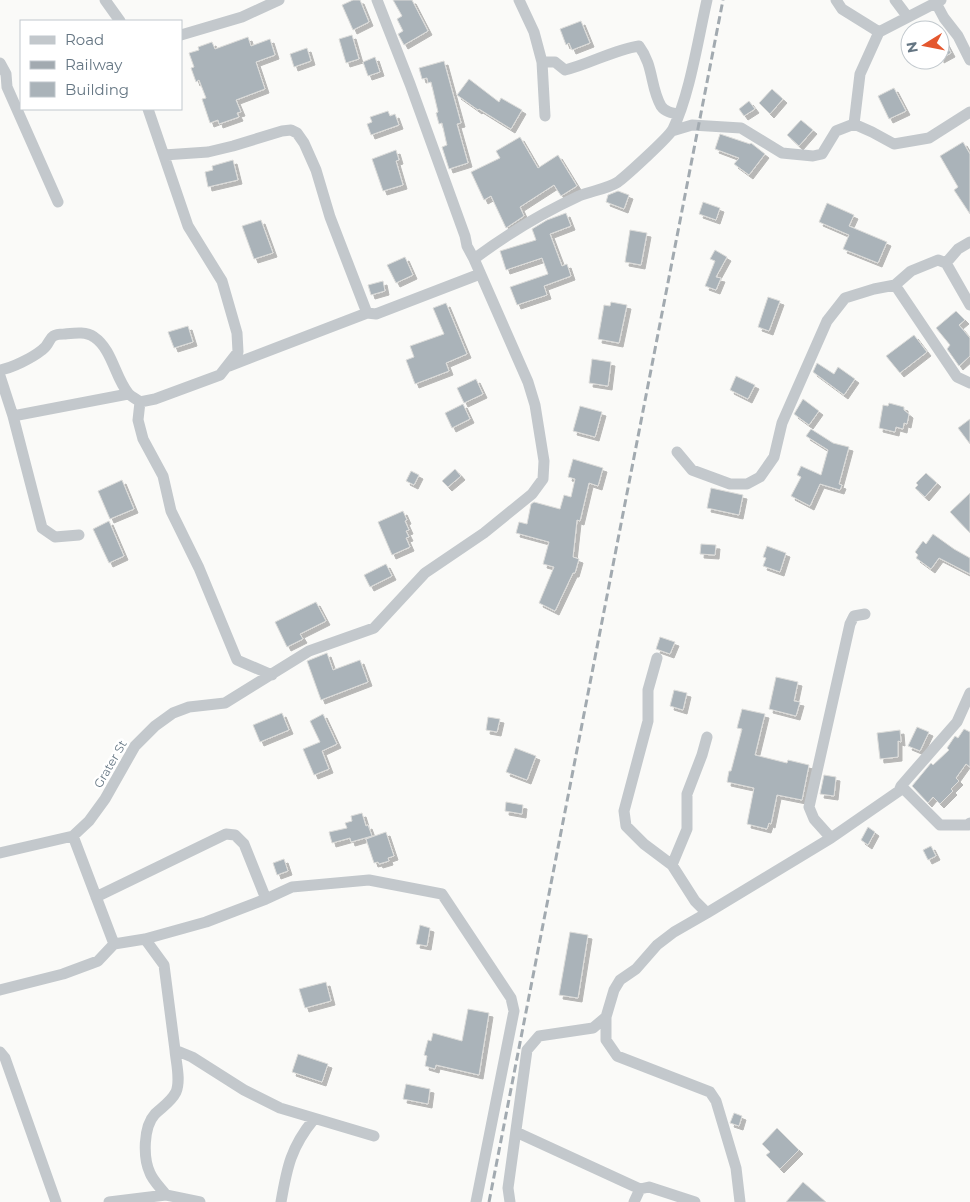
<svg xmlns="http://www.w3.org/2000/svg" width="970" height="1202" font-family="Montserrat,sans-serif">
  <style>
    .building { fill: #aab3b9; stroke: #dcdcda; filter: url(#shadow) }
    .lines { fill: none; stroke-linecap: round; stroke-linejoin: round }
    .minor { stroke: #c3c8cc; stroke-width: 11 }
    .rail { stroke: #a2aab0; stroke-width: 3; stroke-dasharray: 8 4; stroke-linecap: butt }
    .labels { text-anchor: middle; dominant-baseline: central; stroke-width: 5; stroke-linejoin: round; paint-order: stroke }
    .street-label { font-size: 12px; fill: #657683; stroke: #fff }
  </style>
  <defs>
    <filter id="shadow"><feDropShadow dx="4" dy="4" stdDeviation="0" flood-color="#0004"/></filter>
  </defs>
  <rect width="100%" height="100%" fill="#fafaf8"/>
  <path class="building" d="M353 0H360L369 22 353 30 342 5Z
    M393 0H412L428 31 404 45 398 34 403 31 397 19 402 16Z
    M581 21 590 43 572 50 569 43 566 45 560 29Z
    M940 32 951 53 940 59Z
    M352 35 359 59 346 63 339 39Z
    M248 37 251 46 270 39 275 55 256 62 265 89 236 100 241 112 237 113 239 117 219 124 218 120 210 123 202 99 206 98 199 80 196 82 191 68 194 67 189 53 199 50 198 47 212 42 215 49Z
    M307 48 311 61 294 67 290 54Z
    M375 57 380 72 368 76 363 62Z
    M444 61 461 123 457 124 468 163 449 169 442 147 447 145 446 141 442 123 439 124 436 113 438 112 431 82 428 83 427 78 422 79 419 68Z
    M469 79 499 102 501 98 522 110 511 129 479 109 478 110 457 95Z
    M894 88 906 111 889 119 878 96Z
    M772 89 783 99 770 114 759 103Z
    M749 101 755 109 744 116 739 109Z
    M388 111 390 116 395 114 399 125 371 135 367 124 372 122 370 117Z
    M801 120 813 130 799 146 787 135Z
    M720 134 750 144 751 143 765 154 749 175 734 164 739 158 715 149Z
    M520 137 538 168 558 155 577 186 561 196 554 185 520 207 524 216 506 228 491 196 484 200 471 172 500 158 496 151Z
    M963 142 970 154V214L954 190 958 187 940 156Z
    M396 150 399 160 396 161 403 185 383 191 372 159Z
    M233 160 238 180 208 187 205 172 213 170 212 166Z
    M618 191 629 195 624 209 606 202 608 195Z
    M703 202 720 208 716 220 699 214Z
    M827 203 854 215 849 226 887 242 878 263 843 249 849 235 819 222Z
    M566 213 571 226 550 234 562 266 567 264 571 276 544 286 547 295 517 305 510 287 548 274 542 258 506 270 500 251 536 240 532 229 547 220Z
    M261 220 273 253 254 259 242 226Z
    M630 230 647 233 641 265 625 262Z
    M715 250 727 257 716 277 721 278 716 290 705 286 715 261 710 259Z
    M405 257 413 275 396 283 387 265Z
    M383 281 385 291 371 295 368 285Z
    M768 297 780 301 769 331 758 327Z
    M611 302 627 305 619 343 598 339 604 305 610 306Z
    M446 303 467 354 446 363 449 371 415 384 406 360 414 357 410 346 444 334 433 308Z
    M956 311 965 320 959 325 970 338V356L959 366 947 349 950 345 936 328Z
    M188 326 193 342 174 348 168 332Z
    M914 335 927 352 900 373 886 356Z
    M592 359 611 362 608 386 589 383Z
    M817 363 834 374 838 367 855 379 844 395 813 372Z
    M736 376 755 385 748 399 730 390Z
    M476 379 483 394 464 403 457 388Z
    M803 399 819 411 809 425 794 414Z
    M889 403 904 407V410L909 414 907 424 904 423 903 429 896 427 895 432 879 428 883 405 888 406Z
    M463 404 470 419 452 428 445 413Z
    M580 406 602 412 595 437 573 431Z
    M970 419V444L958 428Z
    M811 429 833 443 849 447 839 484 842 485 840 490 820 484 810 506 791 496 801 477 797 475 801 466 821 475 828 450 806 436Z
    M573 459 603 468 598 486 589 483 580 521 577 520 573 557 579 559 575 573H573L555 611 539 603 554 567 543 564 549 542 516 533 519 522 527 524 531 504 534 502 560 509 564 495 571 497 575 479 568 477Z
    M455 469 461 476 448 487 442 481Z
    M411 471 419 475 414 485 406 481Z
    M926 473 937 483 925 497 915 488 918 485 916 483Z
    M122 480 134 509 110 519 98 491Z
    M711 488 743 495 739 515 707 508Z
    M970 493V533L950 512Z
    M403 511 407 520 405 521 409 530 406 531 409 537 406 538 410 547 392 555 378 522Z
    M109 521 124 556 109 563 93 529Z
    M933 534 954 549 970 558V574L939 558 931 569 916 558 918 555 915 552 923 541 926 544Z
    M701 544 716 545 715 555 700 554Z
    M767 546 786 553 780 572 763 566 766 558 763 557Z
    M386 564 392 576 370 587 364 575Z
    M316 602 326 621 300 634 303 639 287 647 275 622Z
    M660 637 675 642 670 654 656 649Z
    M327 653 333 670 360 660 368 682 321 700 307 661Z
    M776 677 798 682 794 701 800 702 796 716 769 709Z
    M674 690 687 693 683 710 670 706Z
    M742 709 765 714 755 755 787 763 788 760 809 765 802 800 777 795 771 824 769 823 767 829 747 824 754 788 727 782 729 771H731L742 729 737 728Z
    M282 713 289 730 260 742 253 725Z
    M323 714 337 744 322 751 329 769 314 775 303 749 320 742 310 721Z
    M488 717 500 719 497 732 486 730Z
    M917 727 929 732 920 751 908 746Z
    M964 729 970 732V767L966 764 956 778 959 781 951 789 953 791 940 804 933 797 928 803 912 786 931 763 933 765 949 750 947 748 955 736 958 738Z
    M900 730 901 742 898 741V757L880 759 877 733Z
    M515 748 536 756 527 780 506 772Z
    M824 775 836 777 834 796 820 794Z
    M506 802 523 805 522 814 505 811Z
    M362 813 366 826 368 825 372 836 351 842 350 838 332 843 329 832 347 828 345 823 352 821 351 816Z
    M868 827 875 832 868 845 861 840Z
    M386 832 394 856 388 858 389 861 379 864 378 862 374 863 366 839Z
    M931 846 936 856 928 860 923 850Z
    M284 859 288 871 277 875 273 863Z
    M420 925 430 928 427 946 416 944Z
    M570 932 588 935 578 998 559 995Z
    M326 982 331 1001 305 1008 299 989Z
    M468 1009 489 1013 479 1075 436 1065 435 1069 425 1066 427 1056 424 1055 428 1040 431 1041 433 1033 462 1041Z
    M298 1054 328 1064 322 1082 292 1072Z
    M406 1084 430 1089 428 1104 403 1099Z
    M734 1113 742 1116 739 1126 730 1123Z
    M777 1128 799 1150 780 1169 766 1155 770 1152 762 1144Z
    M803 1182 826 1202H786Z"/>
  <g class="lines">
    <path class="minor" d="M105 0 120 21
      M519 0 534 32 542 62 545 116
      M836 0 842 9 879 32 941 0
      M895 0 907 16
      M936 3 944 18 958 36 970 60
      M181 35 242 17 279 0
      M542 62H555L565 70C590 64 613 50 639 46 654 66 650 87 661 106 665 112 672 113 679 114
      M0 63 6 74 7 87 58 202
      M854 124 860 74 879 32
      M672 131 692 125 741 128 782 153 813 156 822 154 836 131 854 124 872 132 894 144 929 138 970 112
      M164 155 208 152 233 146 282 131 291 130 297 133 304 143 316 170 330 217 367 313 376 314 480 274
      M474 259C506 235 542 213 579 196 591 191 607 189 618 182 627 175 669 137 673 129 690 94 698 39 707 0
      M946 263 958 249 970 242
      M895 285 957 377 970 383
      M229 366 367 313
      M0 370C12 368 32 358 42 350 53 342 46 334 64 334 74 333 86 331 94 337 112 349 115 377 128 393 131 397 137 399 140 402L155 399 220 375 238 352 237 333 222 281 188 226 148 109
      M0 376 13 416 42 528 55 537 79 535
      M140 402 138 420 143 439 163 476 171 511 199 568 237 660 272 675
      M13 416 128 394
      M677 452 692 470 730 484H747L760 477 774 457 782 423 827 321 845 298 874 289 895 285 911 271 938 260 946 263 970 305
      M657 658 648 690V721L624 811 626 826 644 844 672 865 695 901 707 913 831 838 899 791 901 786 940 825H968L970 823
      M901 786 957 722 970 693
      M73 836 114 944
      M831 838 814 819 809 807 850 624 854 616 865 614
      M0 853 73 836 89 821 105 799 135 746 155 726 173 713 189 707 225 703 309 651 374 628 425 573 484 533 532 494 543 479 544 461 535 405 528 382 474 259 467 246 465 236 410 84 377 0
      M672 865 687 829V794L702 755 707 737
      M96 897 226 834 235 835 244 844 266 899
      M707 913 674 932 657 945 636 969 620 980 614 990 606 1017V1040L617 1056 710 1092 716 1101 736 1168 740 1202
      M145 939 164 965 175 1050 192 1057 244 1090 280 1108 374 1136
      M0 990 63 974 98 961 114 944 145 939 206 922 266 899 292 887 369 880 442 894 511 998 514 1011 476 1202
      M0 1052 5 1058 56 1202
      M516 1132 640 1189
      M166 1195C161 1188 153 1181 150 1173 143 1158 143 1127 155 1114 162 1107 171 1102 176 1092 181 1080 176 1063 175 1050
      M109 1202 166 1195 200 1202
      M281 1202C287 1167 291 1147 314 1119
      M510 1202 508 1188 527 1050 539 1036 593 1028 606 1017
      M634 1202 640 1189 649 1187 695 1202"/>
    <path class="rail" d="M489 1202 723 0"/>
  </g>
  <g class="labels">
    <g class="street-label">
      <text transform="translate(110 764) rotate(-60)">Grater St</text>
    </g>
  </g>
  <rect x="20" y="20" width="162" height="90" fill="#ffffff" stroke="#c1c8cd"/>
  <rect x="30" y="36" width="25" height="8" fill="#c3c8cc" stroke="#c1c8cd"/>
  <text x="65" y="45" font-size="15" fill="#657683">Road</text>
  <rect x="30" y="61" width="25" height="8" fill="#a2aab0" stroke="#c1c8cd"/>
  <text x="65" y="70" font-size="15" fill="#657683">Railway</text>
  <rect x="30" y="82" width="25" height="15" fill="#aab3b9" stroke="#c1c8cd"/>
  <text x="65" y="95" font-size="15" fill="#657683">Building</text>
  <g transform="translate(925 45) rotate(260)"><circle r="24" fill="#ffffff" stroke="#c1c8cd"/>
  <path d="M0-4L9 19L0 12L-9 19Z" fill="#e4572e"/>
  <text y="-8" font-size="14" font-weight="bold" text-anchor="middle" fill="#657683">N</text>
  </g>
</svg>
